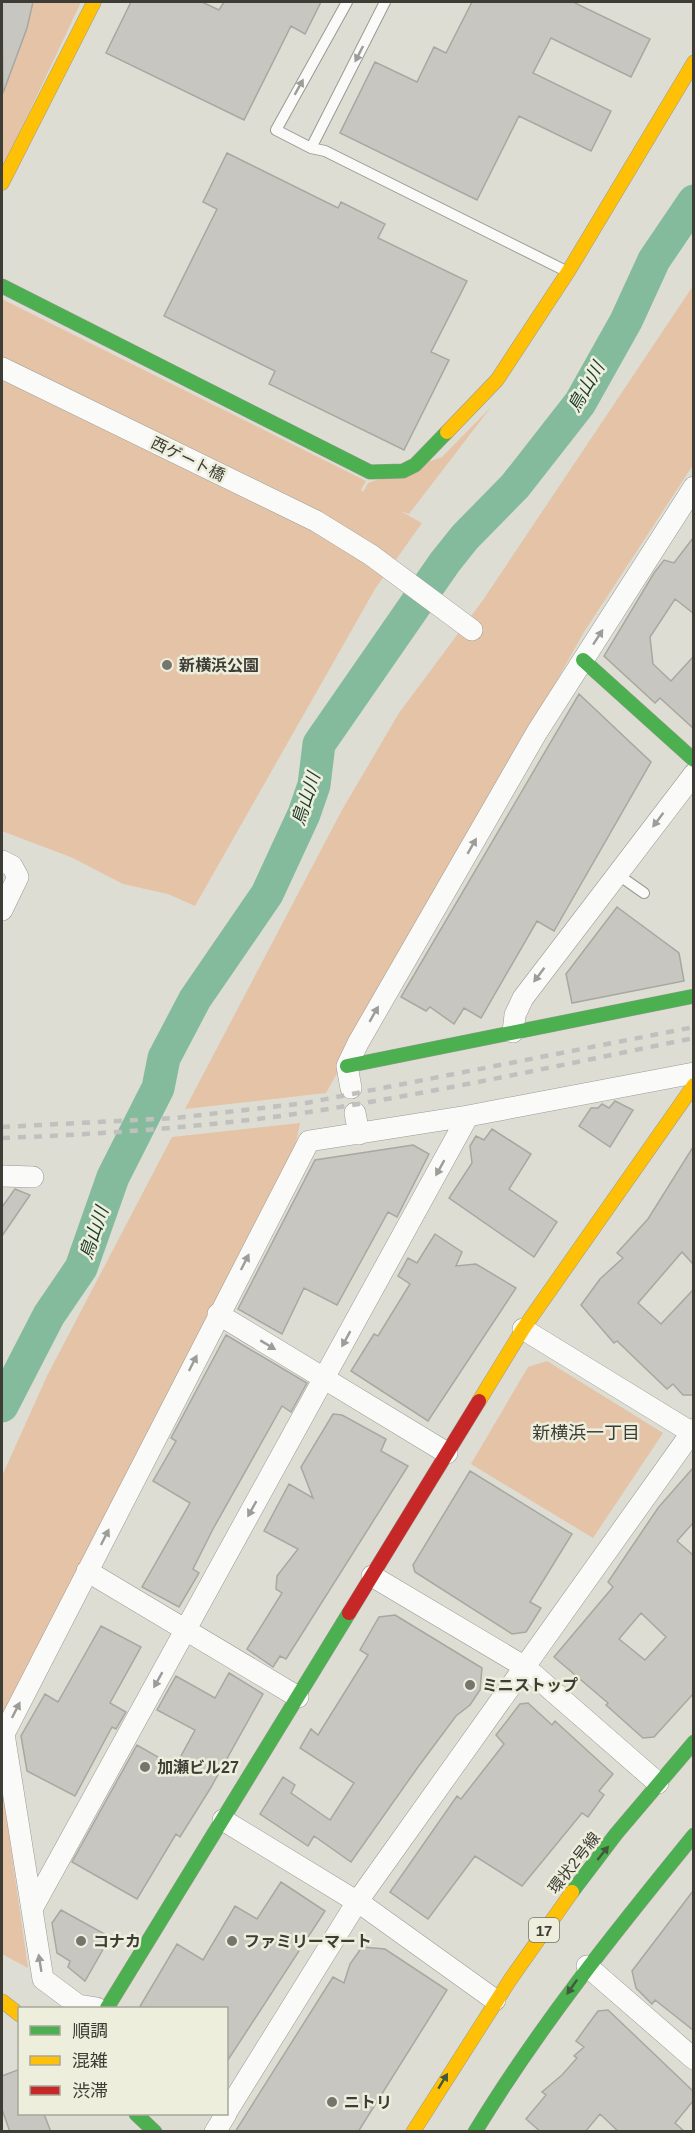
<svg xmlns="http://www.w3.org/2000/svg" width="695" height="2133" font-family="Arial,'Noto Sans JP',sans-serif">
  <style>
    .green { fill: #e5c3a6 }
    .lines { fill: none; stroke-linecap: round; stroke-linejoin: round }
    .river { stroke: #84bb9d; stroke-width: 33 }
    .building { fill: #c8c6c0; stroke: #a8a7a0; stroke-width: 1.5; fill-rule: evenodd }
    .lane-casing { stroke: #9a9a93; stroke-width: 12 }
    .street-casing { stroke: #9a9a93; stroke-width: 22 }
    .fast-casing { stroke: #9a9a93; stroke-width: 15 }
    .slow-casing { stroke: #9a9a93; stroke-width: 15 }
    .jam-casing { stroke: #9a9a93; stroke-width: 15 }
    .lane { stroke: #fafaf9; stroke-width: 10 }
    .street { stroke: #fafaf9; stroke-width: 21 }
    .fast { stroke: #4caf50; stroke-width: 14 }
    .slow { stroke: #ffc107; stroke-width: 14 }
    .jam { stroke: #c62828; stroke-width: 14 }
    .rail { stroke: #c0c0be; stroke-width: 4.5; stroke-dasharray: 8 8; stroke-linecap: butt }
    .oneway { fill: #9c9c98 }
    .oneway2 { fill: #415a3c }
    .poi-dot { fill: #75756d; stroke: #eed; stroke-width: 2 }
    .labels { text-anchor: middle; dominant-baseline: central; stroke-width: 5; stroke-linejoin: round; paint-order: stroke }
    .shield { fill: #eed; stroke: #727268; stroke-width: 1.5 }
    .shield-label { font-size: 15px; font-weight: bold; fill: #3d3d36 }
    .street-label { font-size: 16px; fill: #3d3d36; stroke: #eed }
    .poi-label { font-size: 16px; font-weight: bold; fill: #3d3d36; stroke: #eed; text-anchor: start }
    .water-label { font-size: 18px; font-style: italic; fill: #1a3d2b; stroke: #eed }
    .neighbourhood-label { font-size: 18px; fill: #3d3d36; stroke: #eed }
  </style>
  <rect width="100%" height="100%" fill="#ddddd4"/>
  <path class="green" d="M2 2H81L2 170Z
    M693 286V465L584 632 326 1093 185 1109 342 810 399 713 483 600Z
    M2 299 366 481 361 490 363 492 368 483 442 457 491 407 409 514 400 511 422 523 375 589 195 906 168 894 123 884 73 858 2 831Z
    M300 1123 295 1148 2 1721V1476L47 1376 172 1137Z
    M547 1361 663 1433 593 1538 471 1464 528 1367Z
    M2 1787 28 1968 2 1954Z"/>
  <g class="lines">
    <path class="river" d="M2 1406 49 1315 81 1268 113 1177 158 1088 164 1058 195 999 267 894 304 814 314 785 319 744 445 562 465 537 515 486 580 403 626 321 654 260 694 201"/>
  </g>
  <path class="building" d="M2 2H33L27 28 3 93Z
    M131 2H202L219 10 224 2H321L305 34 291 26 244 120 106 53Z
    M472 2H573L650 39 631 77 551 38 533 73 611 111 591 151 519 116 477 200 340 133 375 62 417 82 434 47 446 53Z
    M227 153 338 208 341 202 385 224 378 238 467 281 431 352 449 360 404 450 269 384 275 371 164 316 217 209 203 202Z
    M693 538V613L675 599 650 637 653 664 671 681 693 657V728L660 698 655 703 604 656 654 573 664 560 674 563Z
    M579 694 651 762 554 931 537 921 481 1018 464 1008 454 1024 430 1007 426 1011 401 997Z
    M617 907 679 953 684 981 572 1003 566 974Z
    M615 1101 633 1110 610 1147 579 1126 591 1108H598L602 1104 609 1108Z
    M492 1129 531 1154 509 1189 557 1222 534 1257 449 1198 472 1163 470 1146 476 1136 484 1140Z
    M413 1145 429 1154 397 1217 388 1212 337 1305 304 1288 282 1334 238 1309 315 1160Z
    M693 1147V1264L682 1252 638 1303 661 1324 693 1290V1395H683L673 1384 667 1389 617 1341 614 1343 581 1305 600 1279 623 1258 617 1253 648 1219Z
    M15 1189 30 1195 2 1236V1207Z
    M435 1234 462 1252 456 1266 476 1264 516 1288 428 1421 351 1371 374 1334 378 1336 410 1284 398 1276 408 1258 417 1263Z
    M226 1335 307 1383 291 1412 282 1406 213 1529 193 1569 199 1573 179 1607 142 1587 190 1503 153 1481 176 1441 171 1438Z
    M333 1414 342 1415 386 1439 381 1451 408 1466 286 1659 280 1656 273 1667 247 1649 282 1593 276 1589 277 1576 298 1549 264 1531 289 1484 313 1498 301 1467Z
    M693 1468V1523L677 1541 693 1555V1694L654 1737 643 1738 606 1705 608 1703 554 1657 613 1587 608 1582 658 1508ZM641 1613 666 1637 645 1660 619 1639Z
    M470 1471 572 1534 530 1602 541 1608 526 1632 512 1634 415 1572 413 1565Z
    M395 1615 482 1668 480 1690 470 1705 456 1716 418 1767 351 1862 314 1836 308 1846 260 1814 283 1777 295 1785 291 1793 330 1820 354 1783 300 1748 311 1729 318 1735 368 1655 360 1650 379 1617Z
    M101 1626 141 1647 110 1703 126 1712 116 1729 112 1727 75 1796 27 1771 21 1736 45 1694 58 1702Z
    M229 1673 263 1694 210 1789 180 1837 176 1834 137 1899 72 1862 137 1745 175 1767 195 1730 157 1710 176 1676 215 1698Z
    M528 1703 552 1725 555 1721 613 1774 599 1791 604 1795 588 1817 582 1813 522 1886 475 1856 428 1919 390 1892 457 1796 461 1799 504 1744 496 1735 520 1704Z
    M281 1882 325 1911 226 2063V2008H139L177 1944 203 1960 235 1906 257 1919Z
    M693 1891V2030L655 2000 652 2004 636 1988 632 1971Z
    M61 1910 110 1937 85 1981 68 1967 70 1961 57 1953 52 1923Z
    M362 1947 385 1949 447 1990 358 2132H235L333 1977 344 1983 350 1964Z
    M608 2010 693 2091V2101L675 2123 685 2132H619L600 2114 585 2132H541L526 2119 546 2095 542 2092 562 2075 577 2058 574 2056 584 2047 576 2041 598 2011Z
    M20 2069V2114H44L51 2132H10L2 2109V2076Z"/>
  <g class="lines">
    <g class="lane-casing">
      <path id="lane" d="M347 2 276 130 311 148 385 2
        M311 148 325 151 568 272
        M617 874 644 893"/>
    </g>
    <g class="street-casing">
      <path id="street" d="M2 368 316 521 371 555 472 630
        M2 861 12 866 18 877 2 910
        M513 1032 515 1015 523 998 694 774
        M351 1088 347 1066 358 1043 537 732 694 487
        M355 1113 359 1134
        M2 1176 33 1177
        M218 1314 447 1453
        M523 1329 694 1434
        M87 1571 298 1697
        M372 1576 525 1667 658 1783
        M223 1820 364 1906 495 2000
        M32 1909 468 1116
        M587 1966 694 2059
        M97 2008 78 2005 43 1979 4 1734 309 1141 468 1116 694 1073
        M226 2113 357 1902 694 1429
        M215 2132 226 2114"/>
    </g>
    <g class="fast-casing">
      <path id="fast" d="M2 286 370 472 403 471 415 465 447 432
        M583 660 694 760
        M347 1066 694 996
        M572 1892 616 1834 694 1742
        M107 2008 349 1613
        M136 2114 155 2132
        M475 2132C540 2025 615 1932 694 1835"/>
    </g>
    <g class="slow-casing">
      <path id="slow" d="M2 183 94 2
        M447 432 497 380 568 272 694 62
        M479 1401 523 1329 694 1085
        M2 2001 20 2015
        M413 2132 510 1980 572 1892"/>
    </g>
    <g class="jam-casing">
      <path id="jam" d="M349 1613 479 1401"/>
    </g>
    <use href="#lane" class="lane"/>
    <use href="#street" class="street"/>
    <use href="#fast" class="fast"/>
    <use href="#slow" class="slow"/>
    <use href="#jam" class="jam"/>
    <path class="rail" d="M2 1127 175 1118 306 1103 694 1027
      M2 1138C105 1134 207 1127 309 1112 438 1092 566 1064 694 1038"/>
  </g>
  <defs><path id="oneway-solid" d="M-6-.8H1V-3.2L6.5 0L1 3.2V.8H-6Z" transform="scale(1.5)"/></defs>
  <g class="oneway">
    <use href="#oneway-solid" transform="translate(359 54) rotate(117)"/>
    <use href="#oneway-solid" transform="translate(299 87) rotate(-61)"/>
    <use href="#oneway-solid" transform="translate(598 637) rotate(-57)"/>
    <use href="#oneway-solid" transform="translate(658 820) rotate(127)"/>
    <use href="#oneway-solid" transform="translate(472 846) rotate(-60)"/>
    <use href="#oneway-solid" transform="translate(539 975) rotate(127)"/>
    <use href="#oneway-solid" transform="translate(374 1014) rotate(-60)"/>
    <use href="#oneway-solid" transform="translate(440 1168) rotate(119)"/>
    <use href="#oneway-solid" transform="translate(245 1262) rotate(-63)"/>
    <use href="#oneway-solid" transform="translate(346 1339) rotate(119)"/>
    <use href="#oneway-solid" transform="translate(268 1345) rotate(31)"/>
    <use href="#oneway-solid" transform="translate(193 1363) rotate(-63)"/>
    <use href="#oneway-solid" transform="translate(252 1509) rotate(119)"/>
    <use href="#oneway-solid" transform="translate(105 1537) rotate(-63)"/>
    <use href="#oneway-solid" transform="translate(158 1680) rotate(119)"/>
    <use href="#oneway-solid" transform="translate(16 1710) rotate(-63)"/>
    <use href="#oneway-solid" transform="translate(40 1963) rotate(-99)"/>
  </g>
  <g class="oneway2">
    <use href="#oneway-solid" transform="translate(603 1853) rotate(-51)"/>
    <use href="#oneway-solid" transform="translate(572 1987) rotate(125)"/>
    <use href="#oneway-solid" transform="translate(443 2081) rotate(-59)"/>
  </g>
  <g class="poi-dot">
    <circle cx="167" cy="665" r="6"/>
    <circle cx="470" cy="1685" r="6"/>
    <circle cx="145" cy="1767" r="6"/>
    <circle cx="81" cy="1941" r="6"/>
    <circle cx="232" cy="1941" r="6"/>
    <circle cx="332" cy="2102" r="6"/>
  </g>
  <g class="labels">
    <rect class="shield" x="529" y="1918" width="30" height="24" rx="4.5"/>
    <g class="shield-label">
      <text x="544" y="1930">17</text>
    </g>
    <g class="street-label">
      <text transform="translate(188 459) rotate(26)">西ゲート橋</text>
      <text transform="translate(574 1863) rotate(-52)">環状2号線</text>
    </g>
    <g class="poi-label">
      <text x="179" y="665">新横浜公園</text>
      <text x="482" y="1685">ミニストップ</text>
      <text x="157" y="1767">加瀬ビル27</text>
      <text x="93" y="1941">コナカ</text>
      <text x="244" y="1941">ファミリーマート</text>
      <text x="344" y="2102">ニトリ</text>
    </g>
    <g class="water-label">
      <text transform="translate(586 387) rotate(-60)">鳥山川</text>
      <text transform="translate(306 799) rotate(-72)">鳥山川</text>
      <text transform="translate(94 1233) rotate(-71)">鳥山川</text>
    </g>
    <g class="neighbourhood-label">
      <text x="586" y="1433">新横浜一丁目</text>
    </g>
  </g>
  <rect width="695" height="2133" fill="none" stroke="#3d3d36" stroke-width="6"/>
  <rect x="18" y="2007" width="210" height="108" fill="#eeeedd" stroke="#a7a79a" stroke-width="1.5"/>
  <rect x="30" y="2026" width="30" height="9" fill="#4caf50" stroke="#a7a79a" stroke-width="1.5"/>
  <text x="72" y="2037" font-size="18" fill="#3d3d36">順調</text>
  <rect x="30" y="2056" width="30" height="9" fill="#ffc107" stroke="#a7a79a" stroke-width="1.5"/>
  <text x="72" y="2067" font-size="18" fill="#3d3d36">混雑</text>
  <rect x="30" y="2086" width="30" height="9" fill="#c62828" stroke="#a7a79a" stroke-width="1.5"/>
  <text x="72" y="2097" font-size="18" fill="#3d3d36">渋滞</text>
</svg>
